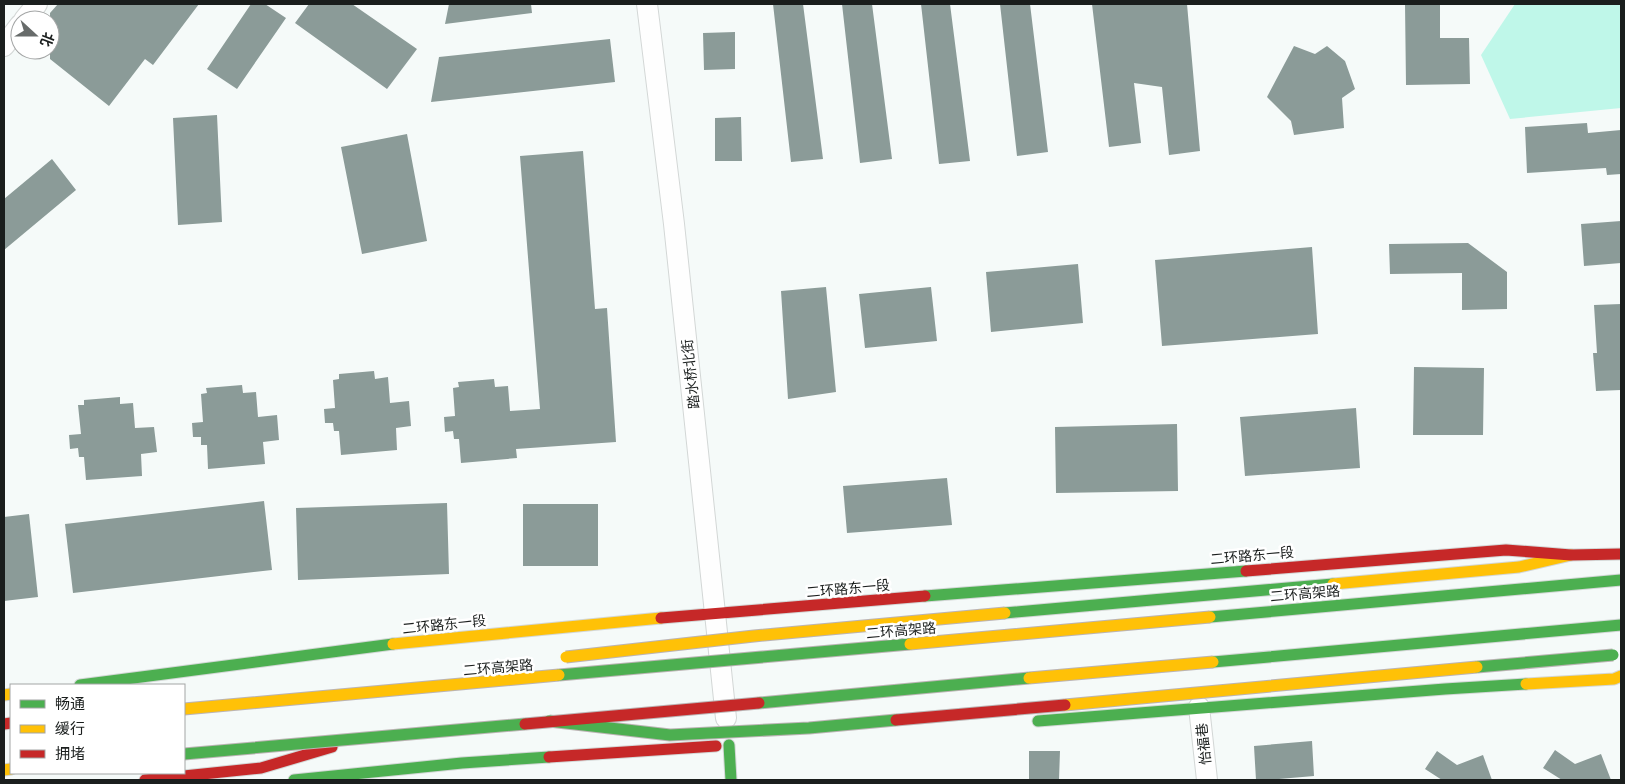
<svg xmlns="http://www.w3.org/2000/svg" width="1625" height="784" font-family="Commissioner,'Noto Sans SC',sans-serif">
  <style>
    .green { fill: #bff7e9 }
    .building { fill: #8b9b98 }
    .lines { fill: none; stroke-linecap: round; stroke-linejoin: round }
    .street-casing { stroke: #d3d7d6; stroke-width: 22 }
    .fast-casing { stroke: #d3d7d6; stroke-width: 13 }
    .slow-casing { stroke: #d3d7d6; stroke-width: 13 }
    .jam-casing { stroke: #d3d7d6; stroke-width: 13 }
    .street { stroke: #fefefe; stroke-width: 20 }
    .fast { stroke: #4caf50; stroke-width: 11 }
    .slow { stroke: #ffc107; stroke-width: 11 }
    .jam { stroke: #c62828; stroke-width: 11 }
    .fast-bridge-casing { stroke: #bbb4b4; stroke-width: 13; stroke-linecap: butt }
    .slow-bridge-casing { stroke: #bbb4b4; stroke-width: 13; stroke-linecap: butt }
    .jam-bridge-casing { stroke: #bbb4b4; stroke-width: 13; stroke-linecap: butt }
    .fast-bridge { stroke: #4caf50; stroke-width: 11 }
    .slow-bridge { stroke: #ffc107; stroke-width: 11 }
    .jam-bridge { stroke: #c62828; stroke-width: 11 }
    .labels { text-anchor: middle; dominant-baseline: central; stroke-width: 5; stroke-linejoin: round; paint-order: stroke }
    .street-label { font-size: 14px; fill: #1a1e1d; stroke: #fff }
  </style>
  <rect width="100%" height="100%" fill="#f5faf9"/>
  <path class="green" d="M1515 4H1621V108L1510 119 1481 55Z"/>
  <path class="building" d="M58 4H199L153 65 145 59 109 106 50 59V13Z
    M251 4H265L286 18 237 89 207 69Z
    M309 4H352L417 49 387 89 295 23Z
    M449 4H531L532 13 445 24Z
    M773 4H803L823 159 791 162Z
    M842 4H872L892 159 860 163Z
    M921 4H950L970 161 939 164Z
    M1000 4H1030L1048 152 1017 156Z
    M1092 4H1187L1200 151 1169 155 1162 87 1134 83 1141 143 1109 147Z
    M1405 4H1440V38H1469L1470 84 1406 85Z
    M735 32V69L704 70 703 33Z
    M610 39 615 82 431 102 439 57Z
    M1294 46 1315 54 1327 46 1345 61 1355 89 1342 98 1344 128 1294 135 1291 121 1267 97Z
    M217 115 222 222 178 225 173 118Z
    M741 117 742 161H715V118Z
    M1587 123 1588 133 1621 130V174L1607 175 1606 168 1527 173 1525 127Z
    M407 134 427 241 362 254 341 147Z
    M583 151 595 309 607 308 616 442 516 449 517 458 461 463 459 439H454L453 431 445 432 444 417 455 416 453 388 459 387 458 382 494 379 495 387 508 386 510 411 540 409 520 156Z
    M52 159 76 190 4 250V199Z
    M1621 221V263L1584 266 1581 224Z
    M1468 243 1507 272V309L1462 310V273L1390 274 1389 244Z
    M1312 247 1318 334 1162 346 1155 260Z
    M1078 264 1083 323 991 332 986 272Z
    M826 287 836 392 788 399 781 291Z
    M931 287 937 341 865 348 859 294Z
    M1621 304V390L1596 391 1593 353H1597L1594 305Z
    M1414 367 1484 368 1483 435H1413Z
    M374 371 375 379 388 377 390 403 409 401 411 426 396 428 397 450 341 455 339 431H334L333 423H325L324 409 335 408 333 380 339 379V374Z
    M242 385 243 393 256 392 258 417 277 415 279 440 263 442 265 464 208 469 207 445H201V437H193L192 423 203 422 201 394 207 393 206 388Z
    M120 397V404L133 403 135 428 154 427 157 452 141 454 142 476 86 480 84 457H79L78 448 70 449 69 435 81 434 78 405H84V400Z
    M1356 408 1360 468 1245 476 1240 417Z
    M1177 424 1178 491 1056 493 1055 427Z
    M947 478 952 525 847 533 843 486Z
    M264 501 272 570 73 593 65 524Z
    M447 503 449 574 298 580 296 508Z
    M523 504H598V566H523Z
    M29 514 38 597 4 601V517Z
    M1312 741 1314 776 1279 779V780H1256L1254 746Z
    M1555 750 1575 764 1601 754 1611 780H1562L1543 768Z
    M1029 751H1060L1059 780H1029Z
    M1437 751 1457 765 1483 755 1492 780H1442L1425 769Z"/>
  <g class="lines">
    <g class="street-casing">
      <path id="street" d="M647 4 674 224 726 718
        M24 20 37 4
        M4 46 20 25
        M1199 707 1207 780"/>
    </g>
    <g class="fast-casing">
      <path id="fast" d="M925 596 1246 571
        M1005 613 1333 584
        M1210 617 1621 580
        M1213 662 1621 625
        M80 685 393 644
        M1038 721 1445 689 1526 684
        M729 745 731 780
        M294 780 462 763 549 757"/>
    </g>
    <g class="slow-casing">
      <path id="slow" d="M1333 584 1519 567 1571 555
        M393 644 661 618
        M1526 684 1614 679 1621 676
        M4 695 11 694
        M4 770 11 769"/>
    </g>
    <g class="jam-casing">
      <path id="jam" d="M1246 571 1506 550 1571 555 1621 554
        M661 618 925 596
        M4 724 11 723
        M549 757 716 746
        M145 780 261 768 332 747"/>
    </g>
    <use href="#street" class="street"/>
    <use href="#fast" class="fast"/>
    <use href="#slow" class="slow"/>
    <use href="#jam" class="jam"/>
    <g class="fast-bridge-casing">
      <path id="fast-bridge" d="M1477 667 1613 655
        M559 675 910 644
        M759 703 1029 678
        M549 721 670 735 809 728 896 720
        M184 754 525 724"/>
    </g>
    <g class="slow-bridge-casing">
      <path id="slow-bridge" d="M910 644 1210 617
        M566 657 754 636 1005 613
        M1029 678 1213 662
        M1065 705 1477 667
        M184 709 559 675"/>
    </g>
    <g class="jam-bridge-casing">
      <path id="jam-bridge" d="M896 720 1065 705
        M525 724 759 703"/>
    </g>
    <use href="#fast-bridge" class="fast-bridge"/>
    <use href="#slow-bridge" class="slow-bridge"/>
    <use href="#jam-bridge" class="jam-bridge"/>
  </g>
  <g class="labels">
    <g class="street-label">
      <text transform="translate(690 374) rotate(-96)">踏水桥北街</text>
      <text transform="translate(1252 555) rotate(-5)">二环路东一段</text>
      <text transform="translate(848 588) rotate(-5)">二环路东一段</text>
      <text transform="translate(1305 593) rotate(-5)">二环高架路</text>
      <text transform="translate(444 624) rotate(-6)">二环路东一段</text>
      <text transform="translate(901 630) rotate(-5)">二环高架路</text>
      <text transform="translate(498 667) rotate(-5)">二环高架路</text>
      <text transform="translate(1203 744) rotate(-96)">怡福巷</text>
    </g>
  </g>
  <rect width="1625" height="784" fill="none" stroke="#1a1e1d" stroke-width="10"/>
  <rect x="10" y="684" width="175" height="90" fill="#ffffff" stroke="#a3a5a5"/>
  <rect x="20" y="700" width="25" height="8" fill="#4caf50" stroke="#a3a5a5"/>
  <text x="55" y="709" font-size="15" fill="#1a1e1d">畅通</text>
  <rect x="20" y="725" width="25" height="8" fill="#ffc107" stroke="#a3a5a5"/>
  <text x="55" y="734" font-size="15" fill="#1a1e1d">缓行</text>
  <rect x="20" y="750" width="25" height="8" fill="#c62828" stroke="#a3a5a5"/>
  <text x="55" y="759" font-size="15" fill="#1a1e1d">拥堵</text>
  <g transform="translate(35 35) rotate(111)"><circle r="24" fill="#ffffff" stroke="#a3a5a5"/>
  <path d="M0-4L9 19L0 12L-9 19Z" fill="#676b6a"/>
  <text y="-8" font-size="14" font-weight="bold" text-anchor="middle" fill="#1a1e1d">北</text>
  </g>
</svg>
